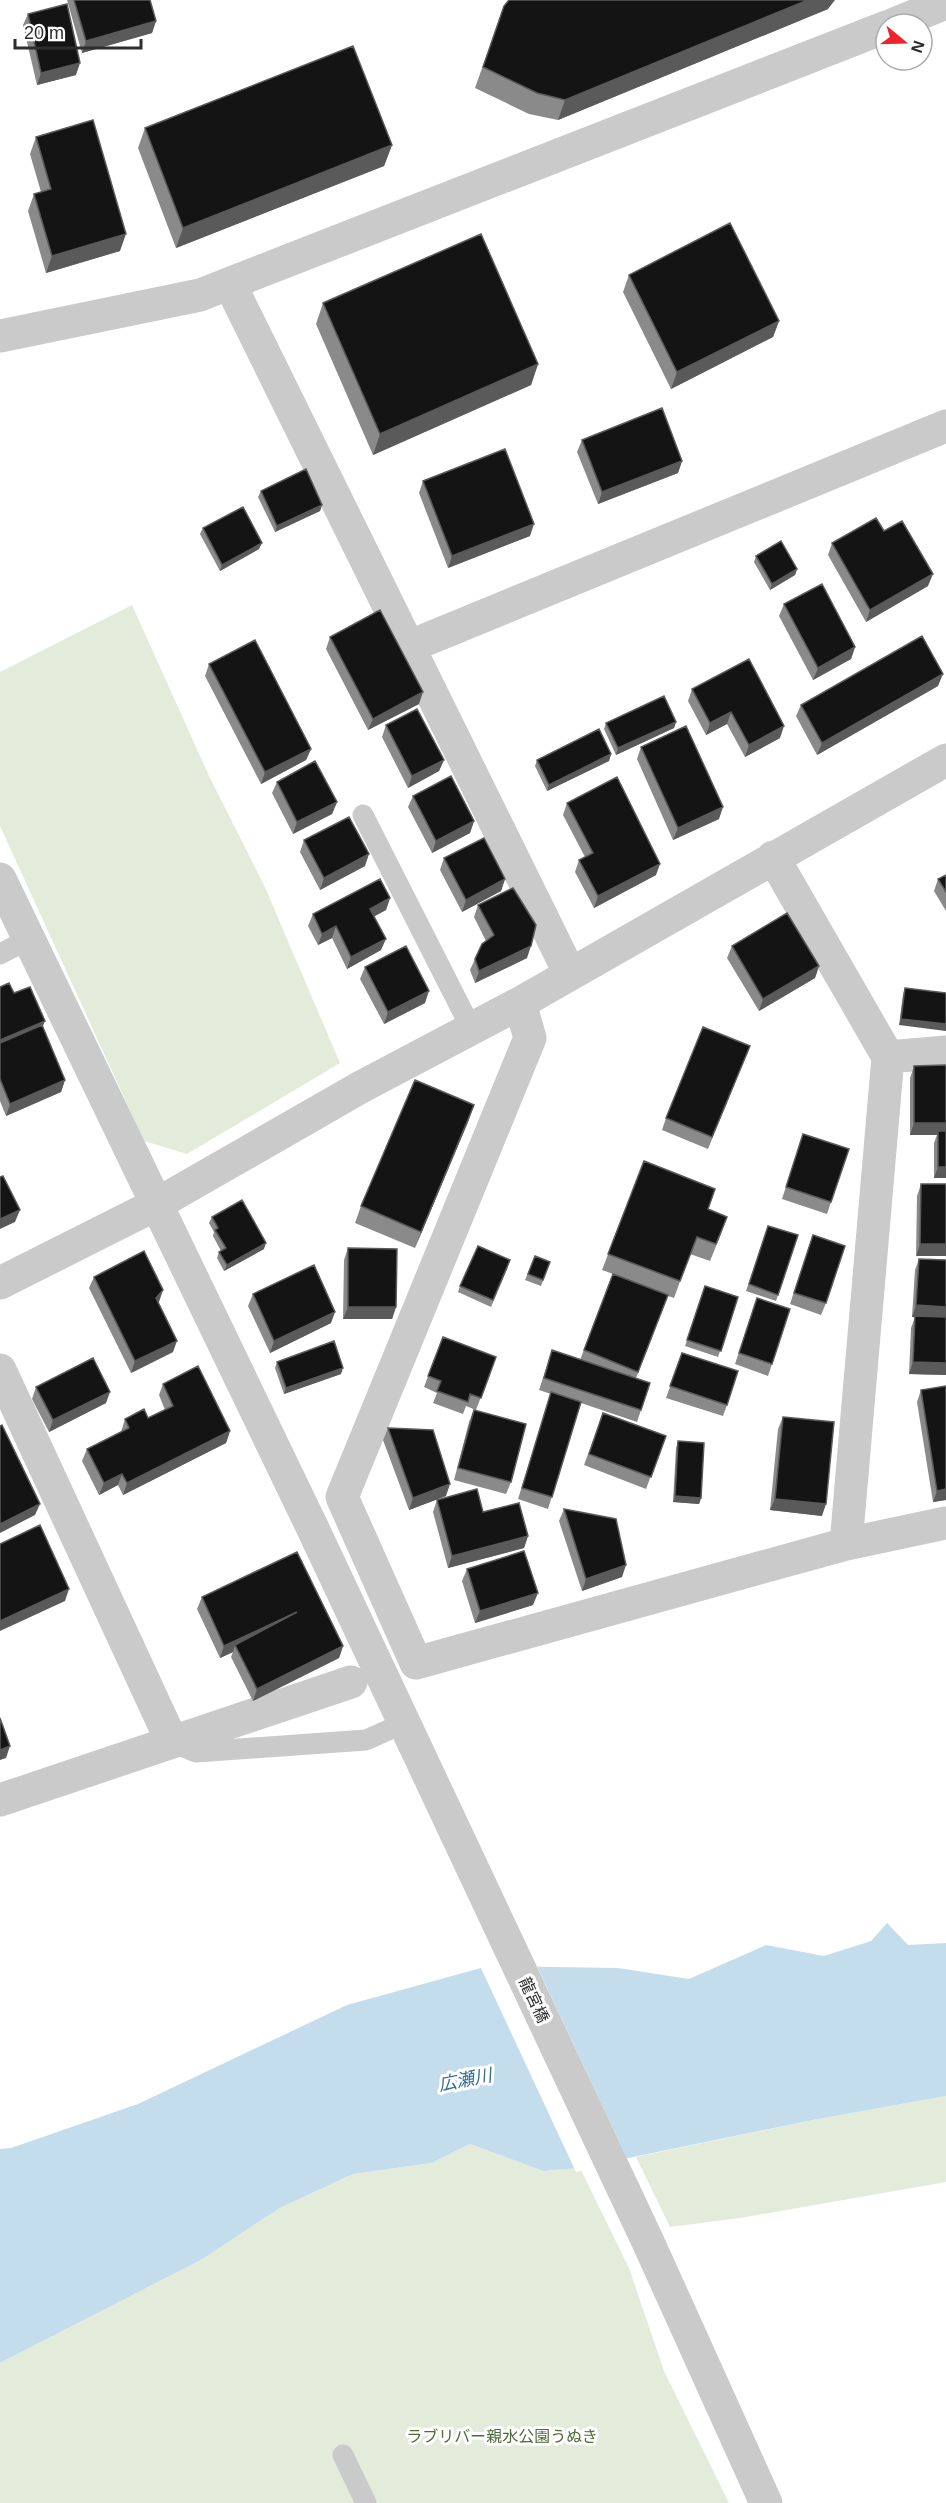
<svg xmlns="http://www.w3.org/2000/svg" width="946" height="2503" font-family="Helvetica,'Noto Sans JP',sans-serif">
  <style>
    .green { fill: #e3ecda }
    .water { fill: #c4dded }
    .pier { fill: #fff }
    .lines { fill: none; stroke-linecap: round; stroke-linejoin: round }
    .service { stroke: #cacaca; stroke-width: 21 }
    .minor { stroke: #cacaca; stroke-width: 33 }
    .tertiary { stroke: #cacaca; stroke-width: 33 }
    .wall { fill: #8a8a8a }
    .shaded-wall { fill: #5a5a5a }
    .building { fill: #141414; stroke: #5a5a5a; stroke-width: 1.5 }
    .labels { text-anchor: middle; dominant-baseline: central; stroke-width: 6; stroke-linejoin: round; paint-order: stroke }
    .street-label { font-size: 16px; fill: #2d2d2d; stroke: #fff }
    .park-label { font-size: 16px; fill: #4f6c38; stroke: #fff }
    .water-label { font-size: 18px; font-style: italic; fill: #366e94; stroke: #fff }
  </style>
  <rect width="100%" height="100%" fill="#fff"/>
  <path class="green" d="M132 605 209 776 264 885 340 1063 187 1154 144 1141 0 826V672Z
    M946 2096V2182L740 2218 670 2227 636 2157 813 2120Z
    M470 2144 543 2171 580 2168 629 2268 664 2371 729 2503H0V2363L201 2260 280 2208 353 2174 432 2163Z"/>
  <path class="water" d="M887 1923 908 1945 946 1943V2096L813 2120 580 2168 543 2171 470 2144 432 2163 353 2174 280 2208 201 2260 0 2363V2149L11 2148 138 2104 347 2005 488 1966 618 1968 689 1979 766 1945 824 1956 871 1941Z"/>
  <path class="pier" d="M488 1963 536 1964 628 2161 576 2172 480 1966Z"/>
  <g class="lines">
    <path class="service" d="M363 815 472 1030
      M0 954 27 940
      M172 1742 196 1752 366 1740 404 1723
      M343 2455 366 2503"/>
    <path class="minor" d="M894 24 946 3
      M230 284 570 974
      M0 336 200 295 886 27
      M408 647 946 426
      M773 857 888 1057 846 1544
      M520 1003 530 1038 342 1497 416 1663 846 1544 946 1523
      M888 1057 946 1052
      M157 1204 361 1087 520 1003 946 760
      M0 1370 172 1742
      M0 1800 351 1682"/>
    <path class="tertiary" d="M945 0 946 2
      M0 879 314 1531 649 2244 766 2503
      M0 1283 157 1204"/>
  </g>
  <path class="wall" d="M67 0H150L156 21 152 33 82 53Z
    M504 6 828 9 558 120 529 114 475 88Z
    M28 14 76 75 37 85 23 25Z
    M145 128 392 145 384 166 176 248 138 148Z
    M36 137 120 251 46 273 28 211 34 194 41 192 30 154Z
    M629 275 779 321 773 337 671 389 623 292Z
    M323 303 538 364 531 385 373 455 316 324Z
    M582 440 682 461 678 473 598 504 577 452Z
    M423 481 530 536 448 568 419 493Z
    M261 491 322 505 320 511 275 532 258 497Z
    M203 528 259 549 220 571 200 534Z
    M832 543 928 586 866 622 828 555Z
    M756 556 797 569 795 575 770 590 754 562Z
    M784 604 855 647 851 659 813 680 779 616Z
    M330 637 419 704 368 730 326 649Z
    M209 664 311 749 306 760 261 784 205 676Z
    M938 686 817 755 796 716 801 705Z
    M692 689 780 738 745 757 727 724 706 735 688 701Z
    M676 722 674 728 616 755 604 729 606 723Z
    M386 725 444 760 439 771 408 788 382 737Z
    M641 747 719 819 673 840 637 759Z
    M611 754 609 761 547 791 535 766 537 760Z
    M277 782 337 802 332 814 293 834 272 793Z
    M413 796 474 821 470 833 432 853 408 807Z
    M567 803 656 875 594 908 575 872 579 860 585 857 563 815Z
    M304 840 365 866 320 890 300 852Z
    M444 858 505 879 501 891 462 912 440 870Z
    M946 875V911L934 891 938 879Z
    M390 898 386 910 374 916 381 950 347 969 332 938 318 945 308 926 313 914Z
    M478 905 527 958 475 983 470 970 475 959 486 941 474 917Z
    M732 946 819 966 815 978 759 1011 727 958Z
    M365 967 425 1003 384 1024 360 979Z
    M0 987 14 993 43 1027 65 1080 61 1092 6 1116 0 1101Z
    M905 988 946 993 899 1025 903 994Z
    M750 1046 708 1149 662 1130 666 1118Z
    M946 1065V1178H934V1143L937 1135H910V1078L914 1066Z
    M474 1105 468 1122 415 1248 355 1223 361 1206Z
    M799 1146 831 1202 827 1214 782 1199Z
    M644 1161 708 1209 727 1217 721 1234 710 1261 690 1254 674 1298 668 1296 636 1378 641 1410 637 1422 581 1403 548 1509 518 1499 551 1394 539 1390 552 1350 580 1360 613 1274 602 1270Z
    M921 1184H946L916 1256 917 1196Z
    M212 1217 264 1249 224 1271 217 1258 219 1252 221 1251 213 1236 214 1232 209 1223Z
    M768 1226 798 1235 776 1301 746 1291Z
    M809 1247 826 1303 821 1315 790 1304Z
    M348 1248 396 1307 392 1319H343L344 1260Z
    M535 1256 550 1262 541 1286 525 1280Z
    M919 1259 946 1375 909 1374 911 1328 915 1317H912L915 1270Z
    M508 1267 491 1307 458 1292 460 1286Z
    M94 1277 173 1352 131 1373 89 1288Z
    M705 1286 738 1297 718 1357 685 1346Z
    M253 1294 331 1323 270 1353 248 1306Z
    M753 1310 772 1364 768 1376 735 1364Z
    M443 1337 496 1357 476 1410 466 1406 463 1414 433 1403 437 1393 424 1387Z
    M682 1353 727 1405 723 1416 666 1398Z
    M277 1362 341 1374 284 1394 275 1368Z
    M163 1384 230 1431 226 1443 123 1495 118 1485 99 1495 82 1461 87 1449 121 1432 125 1419 148 1418 165 1410 159 1395Z
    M946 1386V1500L933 1502 917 1402 921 1390Z
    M36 1387 106 1403 49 1432 32 1399Z
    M474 1410 511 1482 506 1494 454 1480 469 1422Z
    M603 1413 666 1436 646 1489 584 1465Z
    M783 1417 822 1516 770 1510 778 1429Z
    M388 1428 446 1496 409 1510 383 1440Z
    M678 1441 701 1498 699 1504 673 1502 676 1448Z
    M437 1500 483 1512 528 1536 524 1548 448 1568 433 1512Z
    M564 1509 622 1577 582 1591 559 1521Z
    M467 1569 533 1605 475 1623 462 1581Z
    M202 1597 343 1646 339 1658 253 1701 231 1657 233 1652 220 1658 197 1609Z"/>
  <path class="shaded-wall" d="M808 0H835L828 9 558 120 565 100Z
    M156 21 152 33 82 53 86 41Z
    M80 63 76 75 37 85 41 73Z
    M392 145 384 166 176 248 183 228Z
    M126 234 120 251 46 273 52 256Z
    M779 321 773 337 671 389 677 372Z
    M538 364 531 385 373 455 380 434Z
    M682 461 678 473 598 504 602 492Z
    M322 505 320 511 275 532 277 526Z
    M534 524 530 536 448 568 452 556Z
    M262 543 259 549 220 571 222 565Z
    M797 569 795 575 770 590 772 584Z
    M933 574 928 586 866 622 870 610Z
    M855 647 851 659 813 680 818 668Z
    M943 674 938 686 817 755 822 743Z
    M423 692 419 704 368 730 373 719Z
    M731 712 727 724 706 735 710 723Z
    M676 722 674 728 616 755 618 748Z
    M784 726 780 738 745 757 749 745Z
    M311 749 306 760 261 784 265 772Z
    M611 754 609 761 547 791 549 785Z
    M444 760 439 771 408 788 412 776Z
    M337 802 332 814 293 834 297 822Z
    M723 807 719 819 673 840 678 828Z
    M474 821 470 833 432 853 436 841Z
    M369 854 365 866 320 890 324 878Z
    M660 864 656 875 594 908 598 896Z
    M505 879 501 891 462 912 466 900Z
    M390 898 386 910 366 921 370 909Z
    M336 926 332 938 318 945 322 934Z
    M386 939 381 950 347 969 351 957Z
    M531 946 527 958 475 983 479 971Z
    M819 966 815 978 759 1011 763 999Z
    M429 991 425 1003 384 1024 388 1012Z
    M901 1019 946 1024V1031L899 1025Z
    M45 1021 40 1033 0 1050V1040Z
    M65 1080 61 1092 6 1116 10 1104Z
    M474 1105 468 1122 415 1248 421 1232Z
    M914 1123H946V1133L938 1131 937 1135H910Z
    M938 1167H946V1178H934Z
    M20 1210 15 1222 0 1229V1219Z
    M266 1243 264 1249 224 1271 227 1265Z
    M920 1244H946V1256H916Z
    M163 1290 159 1302 152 1310 156 1298Z
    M916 1305 946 1307V1319L912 1317Z
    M348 1307H396L392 1319H343Z
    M335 1312 331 1323 270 1353 274 1341Z
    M177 1341 173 1352 131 1373 135 1361Z
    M913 1362 946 1363V1375L909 1374Z
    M343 1368 341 1374 284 1394 286 1388Z
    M110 1392 106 1403 49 1432 53 1420Z
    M230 1431 226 1443 123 1495 127 1483Z
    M122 1474 118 1485 99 1495 104 1483Z
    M450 1484 446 1496 409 1510 413 1498Z
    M946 1489V1500L933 1502 937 1491Z
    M675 1496 701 1498 699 1504 673 1502Z
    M775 1499 826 1504 822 1516 770 1510Z
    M40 1504 35 1515 0 1533V1524Z
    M528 1536 524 1548 448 1568 452 1556Z
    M626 1565 622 1577 582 1591 586 1579Z
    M69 1589 65 1601 0 1631V1621Z
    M538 1593 533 1605 475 1623 480 1611Z
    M297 1612 235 1645 233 1652 220 1658 224 1646Z
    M343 1646 339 1658 253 1701 257 1689Z
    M10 1746 6 1758 0 1760V1750Z"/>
  <path class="building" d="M74 0H150L156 21 86 41Z
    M509 0H808L565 100 537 93 483 67 504 6Z
    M67 4 80 63 41 73 28 14Z
    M353 46 392 145 183 228 145 128Z
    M93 120 126 234 52 256 34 194 51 189 36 137Z
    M730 223 779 321 677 372 629 275Z
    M481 234 538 364 380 434 323 303Z
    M662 408 682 461 602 492 582 440Z
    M505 449 534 524 452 556 423 481Z
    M306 469 322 505 277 526 261 491Z
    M243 507 262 543 222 565 203 528Z
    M876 518 884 531 902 521 933 574 870 610 832 543Z
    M781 541 797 569 772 584 756 556Z
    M822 584 855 647 818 668 784 604Z
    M380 610 423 692 373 719 330 637Z
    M922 636 943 674 822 743 801 705Z
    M255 640 311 749 265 772 209 664Z
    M749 659 784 726 749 745 731 712 710 723 692 689Z
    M664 696 676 722 618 748 606 723Z
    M417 709 444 760 412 776 386 725Z
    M686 726 723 807 678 828 641 747Z
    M599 729 611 754 549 785 537 760Z
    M315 761 337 802 297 822 277 782Z
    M451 776 474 821 436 841 413 796Z
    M617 777 660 864 598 896 579 860 593 853 567 803Z
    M349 817 369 854 324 878 304 840Z
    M484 838 505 879 466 900 444 858Z
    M946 875V892L938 879Z
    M380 879 390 898 370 909 386 939 351 957 336 926 322 934 313 914Z
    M513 888 536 925 531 946 479 971 475 959 482 944 494 935 478 905Z
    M787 913 819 966 763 999 732 946Z
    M406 946 429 991 388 1012 365 967Z
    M9 983 14 993 30 987 45 1021 0 1040V987Z
    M905 988 946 993V1024L901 1019Z
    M42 1025 65 1080 10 1104 0 1079V1043Z
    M703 1027 750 1046 712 1137 666 1118Z
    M946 1065V1123H914V1066Z
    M415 1080 474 1105 421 1232 361 1206Z
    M938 1131H946V1167H938Z
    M803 1134 849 1149 831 1202 786 1187Z
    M644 1161 715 1189 708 1209 727 1217 716 1244 697 1237 680 1281 608 1254Z
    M3 1176 20 1210 0 1219V1177Z
    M921 1184H946V1244H920Z
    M242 1200 266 1243 227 1265 219 1252 226 1248 215 1230 218 1228 212 1217Z
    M768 1226 798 1235 778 1295 749 1284Z
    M813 1235 845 1246 826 1303 794 1293Z
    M478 1246 510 1260 493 1300 460 1286Z
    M348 1248 397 1249 396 1307H348Z
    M144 1251 163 1290 156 1298 177 1341 135 1361 94 1277Z
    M535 1256 550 1262 543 1280 528 1274Z
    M919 1259 946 1260V1307L916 1305Z
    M314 1265 335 1312 274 1341 253 1294Z
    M613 1274 668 1295 638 1372 584 1350Z
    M705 1286 738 1297 721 1351 687 1340Z
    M757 1298 790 1309 772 1364 739 1353Z
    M915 1316 946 1317V1363L913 1362Z
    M443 1337 496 1357 481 1398 470 1394 468 1402 437 1391 441 1381 428 1376Z
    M334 1341 343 1368 286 1388 277 1362Z
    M552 1350 650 1383 641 1410 544 1378Z
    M682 1353 738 1371 727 1405 670 1386Z
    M93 1358 110 1392 53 1420 36 1387Z
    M198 1366 230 1431 127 1483 122 1474 104 1483 87 1449 129 1428 125 1419 144 1409 148 1418 173 1406 163 1384Z
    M946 1386V1489L937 1491 921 1390Z
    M551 1392 581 1402 552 1497 522 1488Z
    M474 1410 526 1424 511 1482 458 1468Z
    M603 1413 666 1436 651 1477 589 1454Z
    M783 1417 834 1422 826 1504 775 1499Z
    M2 1425 40 1504 0 1524V1426Z
    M388 1428 433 1430 450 1484 413 1498Z
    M678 1441 704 1443 701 1498 675 1496Z
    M477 1489 483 1512 519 1503 528 1536 452 1556 437 1500Z
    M564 1509 616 1519 626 1565 586 1579Z
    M40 1525 69 1589 0 1621V1544Z
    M524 1551 538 1593 480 1611 467 1569Z
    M297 1552 343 1646 257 1689 235 1645 297 1612 224 1646 202 1597Z
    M0 1718 10 1746 0 1750Z"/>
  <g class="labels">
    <g class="street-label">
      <text transform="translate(534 2000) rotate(65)">龍宮橋</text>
    </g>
    <g class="park-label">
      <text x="502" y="2436">ラブリバー親水公園うぬき</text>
    </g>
    <g class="water-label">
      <text transform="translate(465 2080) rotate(-11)">広瀬川</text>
    </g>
  </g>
  <g transform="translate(904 42) rotate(109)"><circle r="28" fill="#ffffff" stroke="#ababab" stroke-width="1.5"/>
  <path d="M0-4.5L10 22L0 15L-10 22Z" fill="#f0242e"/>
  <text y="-9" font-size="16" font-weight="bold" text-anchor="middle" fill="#2d2d2d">N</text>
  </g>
  <path d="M15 39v9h126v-9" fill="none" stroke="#2d2d2d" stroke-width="3"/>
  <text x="24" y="39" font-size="18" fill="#2d2d2d" stroke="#ffffff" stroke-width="4.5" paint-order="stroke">20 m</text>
</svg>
